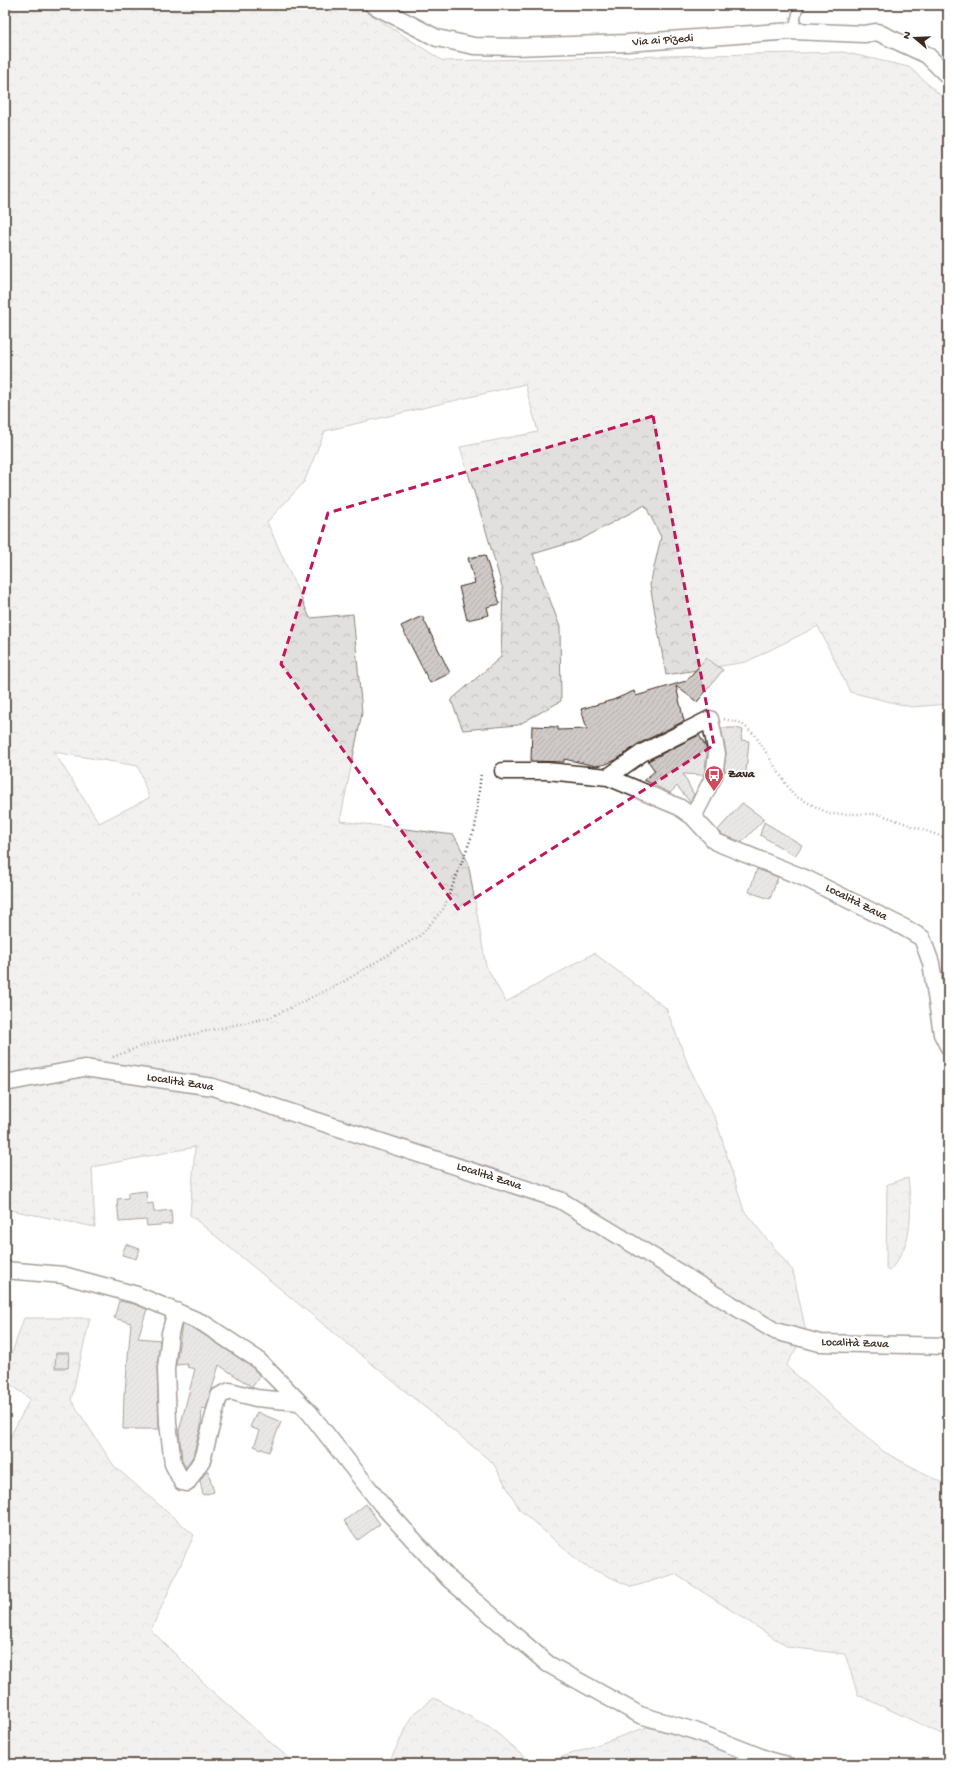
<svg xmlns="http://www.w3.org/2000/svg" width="953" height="1769" font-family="'Gochi Hand',sans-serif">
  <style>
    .forest { fill: url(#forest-crowns); stroke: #8e857e; fill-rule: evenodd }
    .building { fill: url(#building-hatch); stroke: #3b2a1e }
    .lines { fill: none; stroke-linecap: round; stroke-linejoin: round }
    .lane-casing { stroke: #3b2a1e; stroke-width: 11 }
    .street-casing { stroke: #3b2a1e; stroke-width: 19 }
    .path { stroke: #3b2a1e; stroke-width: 2.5; stroke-dasharray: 1 3; stroke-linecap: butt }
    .lane { stroke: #fff; stroke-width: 8 }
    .street { stroke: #fff; stroke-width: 16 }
    .marked { fill: none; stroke: #c2185b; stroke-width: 3; stroke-dasharray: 8 5; stroke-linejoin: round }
    .labels { text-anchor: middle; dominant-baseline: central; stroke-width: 4; stroke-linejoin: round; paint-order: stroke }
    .street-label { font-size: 12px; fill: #3b2a1e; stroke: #fff }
    .poi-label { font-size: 12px; font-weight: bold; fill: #3b2a1e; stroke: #fff; text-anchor: start }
  </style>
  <defs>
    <pattern id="forest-crowns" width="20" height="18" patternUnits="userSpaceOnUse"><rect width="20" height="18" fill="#e2e0de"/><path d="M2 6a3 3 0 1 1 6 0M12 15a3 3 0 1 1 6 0" fill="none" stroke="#c3c0be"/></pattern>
    <pattern id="building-hatch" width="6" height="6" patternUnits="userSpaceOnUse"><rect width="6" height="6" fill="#cfcac7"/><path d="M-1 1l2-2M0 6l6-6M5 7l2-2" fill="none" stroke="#b3aeaa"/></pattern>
  </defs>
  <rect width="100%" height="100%" fill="#fff"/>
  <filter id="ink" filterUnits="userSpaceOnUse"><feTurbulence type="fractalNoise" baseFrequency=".025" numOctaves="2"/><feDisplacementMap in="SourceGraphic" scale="8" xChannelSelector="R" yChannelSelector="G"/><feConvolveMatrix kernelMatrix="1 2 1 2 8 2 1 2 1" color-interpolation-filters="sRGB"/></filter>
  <g filter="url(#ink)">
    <path class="forest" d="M5 5H356L443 61 843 52 909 67 948 102V704L911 707 850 692 818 626 746 662 666 675 650 585 661 537 645 505 580 540 533 554 560 627 561 701 518 725 463 730 451 700 501 657 503 590 487 534 460 447 538 432 525 384 325 431 304 482 267 522 310 618 353 614 362 713 340 821 454 835 468 862 486 966 506 1002 594 953 666 1008 689 1067 716 1120 744 1211 793 1271 806 1332 786 1366 884 1452 947 1485 948 1484V1737L858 1695 845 1654 788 1647 675 1574 632 1587 583 1565 520 1510 493 1463 190 1215 195 1147 92 1167 95 1227 5 1209ZM54 752 138 766 149 798 99 823Z
      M908 1178C912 1212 914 1244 889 1271L886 1269 887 1184Z
      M24 1318H90L71 1400 114 1466 194 1535 151 1630 214 1693 293 1762V1764H5V1437H10L30 1399 5 1380V1373Z
      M434 1698 490 1727 532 1764H388L414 1713Z
      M647 1727 713 1745 758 1764H543Z"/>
    <path class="building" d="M485 555 500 604 487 607 489 615 467 620 459 587 475 583 468 558Z
      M422 616 450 673 430 683 401 626Z
      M706 658 723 670 697 702 676 686 684 721 638 744 616 760 606 764 596 766 564 759V762L531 761 532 726 558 727V730L587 729 581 709 613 700 634 691 636 696 686 681Z
      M721 728H736L743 730 741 740 749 741 746 772 724 771 726 752Z
      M699 735 706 747 707 754 704 775 683 774 694 795 690 802 677 786 670 793 644 780 655 771 648 761Z
      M742 803 764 819 742 842 723 835 718 830Z
      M764 822 802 845 795 856 760 835Z
      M757 869 778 877 770 899 749 892Z
      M146 1191 147 1204 153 1203 154 1212 171 1210 172 1224 147 1226 146 1220 119 1222 117 1199 128 1198V1193Z
      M126 1244 140 1249 136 1259 122 1255Z
      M119 1301 134 1304 147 1309 138 1338 160 1340 157 1369 159 1429H123L124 1392H125L131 1323 114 1318Z
      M182 1324 198 1331 251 1366 260 1376 252 1387 219 1365 206 1409 202 1408 201 1426 193 1456 186 1468 182 1461 179 1431 195 1369 187 1367 188 1364 176 1365Z
      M56 1353H69L68 1368H55Z
      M257 1412 281 1422 269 1452 254 1446 260 1431 250 1427Z
      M206 1471H208L214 1492 203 1495 200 1481Z
      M366 1504 380 1524 358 1540 344 1521Z"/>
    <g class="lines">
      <g class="lane-casing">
        <path id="lane" d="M793 31 799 5"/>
      </g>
      <g class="street-casing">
        <path id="street" d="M373 5 437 38 474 46 515 47 627 43 793 31 864 34 877 32 927 55 948 76
          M503 771H547L608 777 642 753 710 719 717 754 714 776 693 817
          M608 777 679 807 693 817 716 842 807 879 905 928 922 938 931 963 942 1034 948 1046
          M5 1083 84 1068 213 1087 560 1200 775 1331 820 1343 948 1346
          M5 1270 63 1275 137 1295 203 1323 257 1359 309 1412 381 1504 449 1579 548 1664 640 1715 695 1731 771 1761 784 1764
          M176 1311 170 1333 166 1369 168 1423 173 1464 182 1482 187 1483 202 1460 219 1396 230 1391 256 1398 298 1402"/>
      </g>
      <path class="path" d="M724 719 741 723 755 735 793 795 830 814H879L943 837 948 843
        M113 1057 144 1045 271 1017 343 982 421 935 444 908 475 828 481 773"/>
      <use href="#lane" class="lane"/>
      <use href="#street" class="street"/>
    </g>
  </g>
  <path d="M0 0H953V1769H0ZM653 416 714 745 458 909 281 664 328 513Z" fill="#fff" fill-opacity=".55" fill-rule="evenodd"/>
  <path class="marked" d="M653 416 714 745 458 909 281 664 328 513Z"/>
  <defs>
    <g id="bus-pin" transform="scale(1)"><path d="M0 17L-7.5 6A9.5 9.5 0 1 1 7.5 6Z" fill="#d1495b" stroke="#fff"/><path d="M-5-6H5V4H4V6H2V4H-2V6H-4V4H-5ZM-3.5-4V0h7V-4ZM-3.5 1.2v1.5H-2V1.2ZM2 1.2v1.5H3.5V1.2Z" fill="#fff"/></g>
  </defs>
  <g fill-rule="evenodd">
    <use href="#bus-pin" x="714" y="775"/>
  </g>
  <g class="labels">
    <g class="street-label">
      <text transform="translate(663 41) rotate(-4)">Via ai Pizedi</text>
      <text transform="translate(856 903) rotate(27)">Località Zava</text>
      <text transform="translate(180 1083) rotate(9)">Località Zava</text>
      <text transform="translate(489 1177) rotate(18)">Località Zava</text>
      <text transform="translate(855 1344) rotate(2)">Località Zava</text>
    </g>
    <g class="poi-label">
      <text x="728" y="775">Zava</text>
    </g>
  </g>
  <rect width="953" height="1769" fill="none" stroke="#fff" stroke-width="20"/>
  <rect x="10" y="10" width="933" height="1749" fill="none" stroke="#3b2a1e" stroke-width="1.5" filter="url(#ink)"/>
  <g transform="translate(915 38) rotate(289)" stroke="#ffffff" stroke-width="3" paint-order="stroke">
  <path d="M0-3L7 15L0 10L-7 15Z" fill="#3b2a1e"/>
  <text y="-6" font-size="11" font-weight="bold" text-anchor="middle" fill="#3b2a1e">N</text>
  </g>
</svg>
